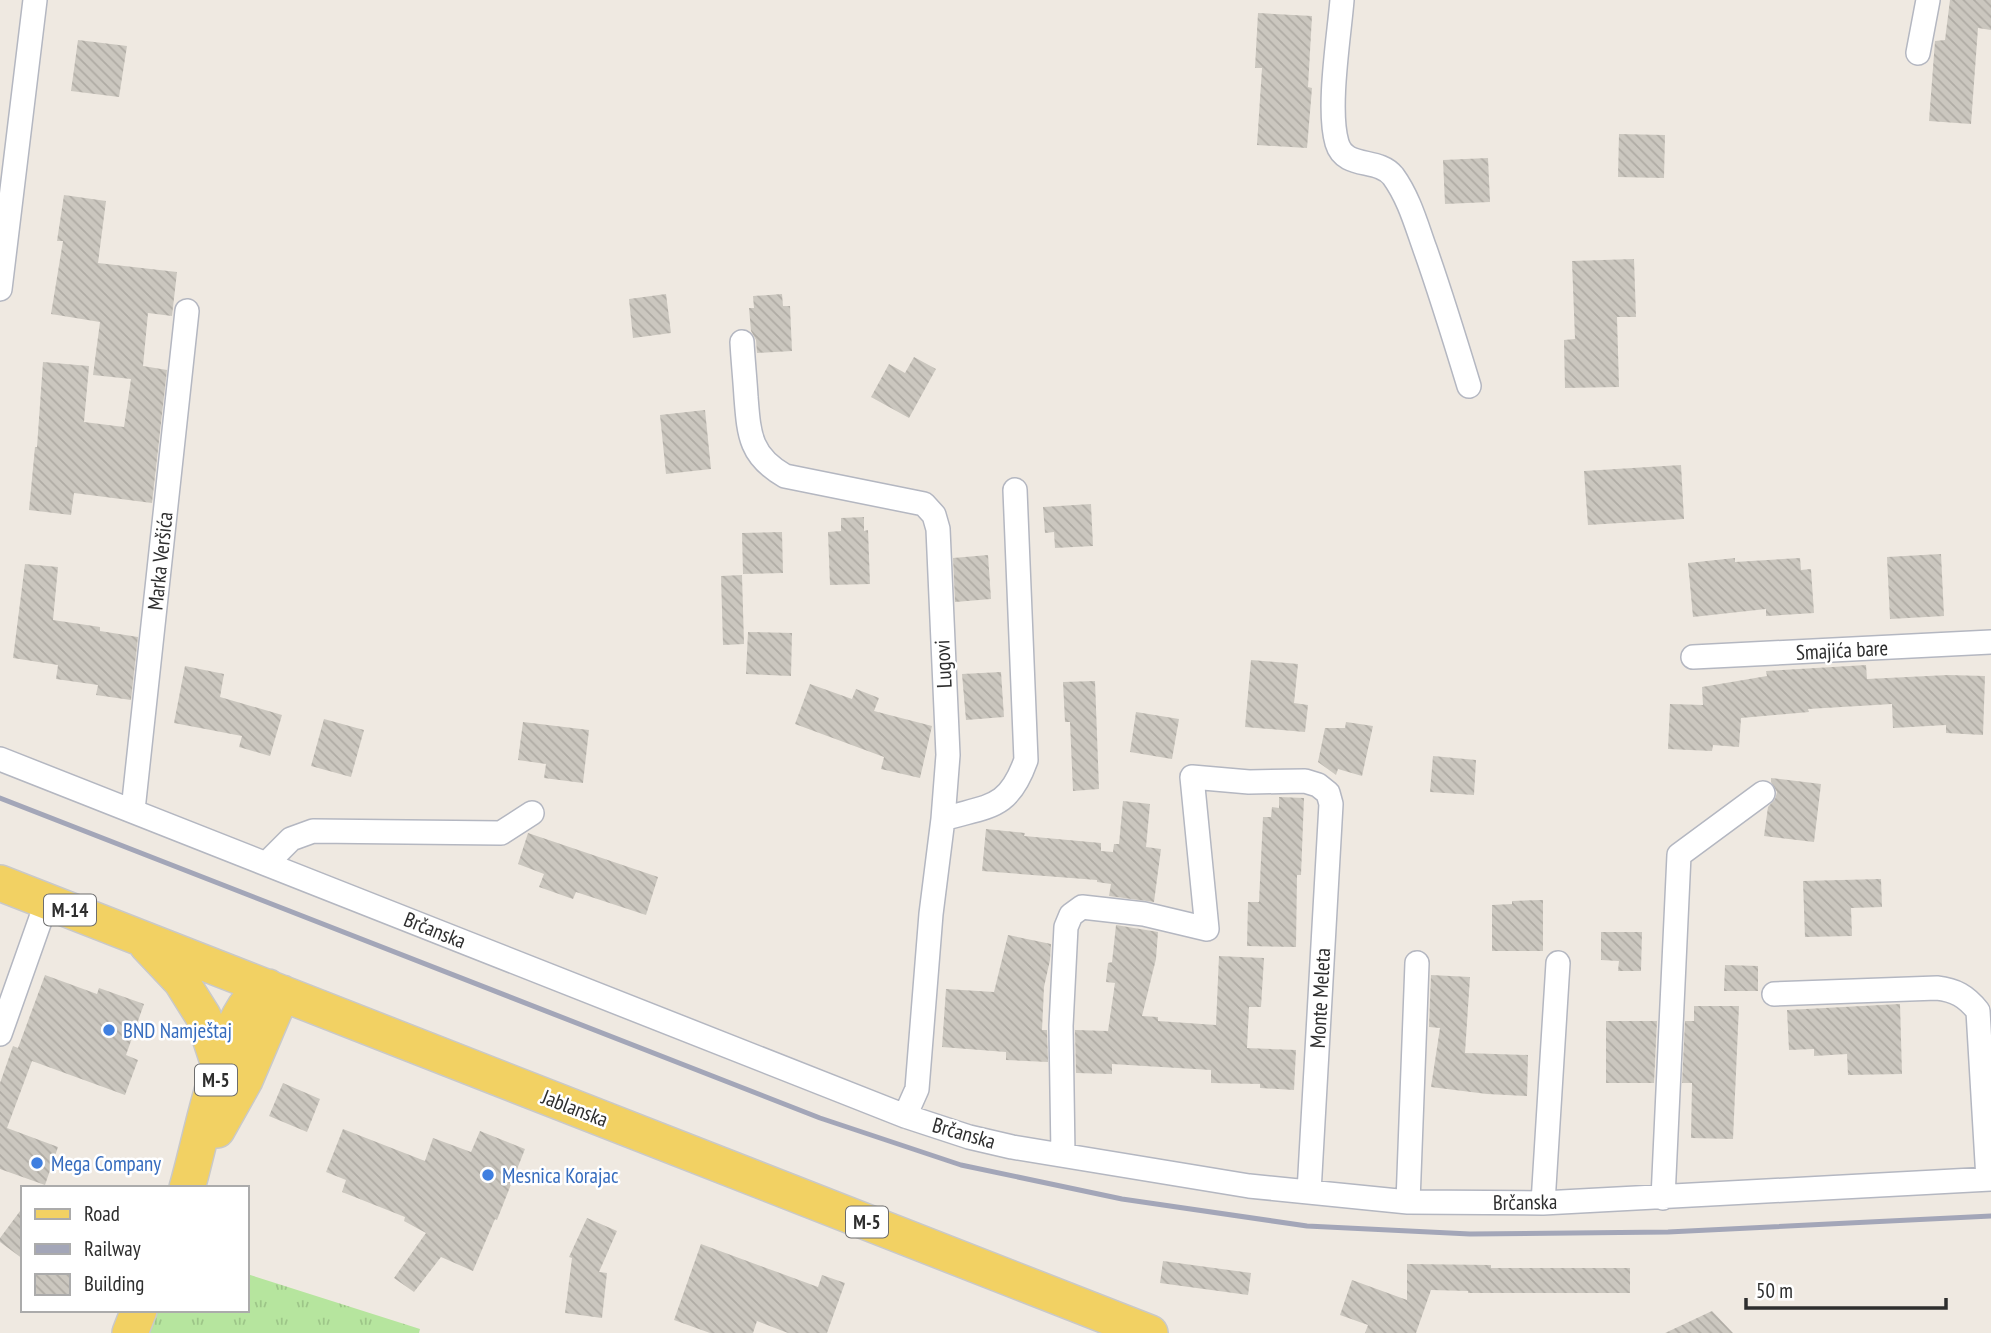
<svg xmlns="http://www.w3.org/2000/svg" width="1991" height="1333" font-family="'PT Sans Narrow',sans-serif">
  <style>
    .grass { fill: url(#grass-tufts) }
    .building { fill: url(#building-back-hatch) }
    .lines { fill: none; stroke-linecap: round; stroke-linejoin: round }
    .minor-casing { stroke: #b4b7c1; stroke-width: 26 }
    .primary-casing { stroke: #c9c9c9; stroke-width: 38 }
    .minor { stroke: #fff; stroke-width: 23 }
    .primary { stroke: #f2d163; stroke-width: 35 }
    .rail { stroke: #a3a6b8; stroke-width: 5 }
    .shop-dot { fill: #3f7fe0; stroke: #fff; stroke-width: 2.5 }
    .labels { text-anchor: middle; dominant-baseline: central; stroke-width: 5; stroke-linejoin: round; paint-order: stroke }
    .shield { fill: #fff; stroke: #6d6d6d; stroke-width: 2 }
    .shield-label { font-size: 19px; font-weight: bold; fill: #2e2e2e }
    .street-label { font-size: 21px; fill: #2e2e2e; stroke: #fff }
    .shop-label { font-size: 21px; fill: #366cbe; stroke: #fff; text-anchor: start }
  </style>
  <defs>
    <pattern id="grass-tufts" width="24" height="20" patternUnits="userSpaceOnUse" patternTransform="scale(1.75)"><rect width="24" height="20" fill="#b6e59e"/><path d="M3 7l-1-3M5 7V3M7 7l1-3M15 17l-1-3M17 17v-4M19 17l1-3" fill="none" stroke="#9dc588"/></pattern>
    <pattern id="building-back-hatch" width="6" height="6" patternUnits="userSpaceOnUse" patternTransform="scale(1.75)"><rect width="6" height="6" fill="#cbc7bf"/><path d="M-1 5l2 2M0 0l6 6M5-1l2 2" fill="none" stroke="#afaba4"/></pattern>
  </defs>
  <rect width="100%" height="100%" fill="#efe9e1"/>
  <path class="grass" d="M247 1274 420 1329 419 1333H130L139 1310H247Z"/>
  <path class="building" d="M1950 0H1991V30L1978 28 1971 124 1929 121 1935 41 1945 40Z
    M1258 13 1312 16 1308 87 1312 88 1307 148 1257 145 1262 68H1255Z
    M78 40 127 46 119 97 71 91Z
    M1619 134 1665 135 1664 178 1618 177Z
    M1488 158 1490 202 1445 204 1443 160Z
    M64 195 106 201 98 263 177 272 172 316 148 313 143 366 167 370 152 503 74 493 71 515 29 510 35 447H37L43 362 89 366 84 422 124 427 131 379 93 375 100 322 51 314 63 241H57Z
    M1634 259 1636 317H1617L1619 387 1565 388 1564 340 1575 339 1572 261Z
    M666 294 671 333 633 338 629 299Z
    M782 294 783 306H790L792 351 757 353 756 340 751 331 749 308H754L753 296Z
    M914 357 936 369 909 418 871 397 889 364 905 373Z
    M705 410 711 469 666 474 660 415Z
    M1681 465 1684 519 1588 525 1584 471Z
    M1091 504 1093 546 1055 548 1054 532 1045 533 1043 507Z
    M864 517V531L868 530 870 584 830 585 828 532 841 531V518Z
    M782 532 783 573 743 574 742 533Z
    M1941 554 1944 616 1890 619 1887 557Z
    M988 555 991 599 955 602 953 558Z
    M1735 558V562L1800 558 1801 570 1811 569 1814 613 1766 616V609L1693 617 1688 563Z
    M25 564 58 567 53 620 100 627V631L138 637 131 700 96 695 98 685 56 679 58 665 13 658Z
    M742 575 744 644 723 645 721 576Z
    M748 632 792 633 791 676 746 674Z
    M1251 660 1298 664 1294 703 1308 705 1305 732 1245 727Z
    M1866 665 1867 679 1948 675 1985 676 1983 735 1946 733V725L1893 728 1892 704 1808 709 1809 712 1741 718 1739 747 1713 745 1712 751 1668 749 1670 704 1703 705 1702 687 1767 676 1766 671Z
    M185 666 224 674 220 697 282 715 270 756 239 747 242 736 174 723Z
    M1001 672 1004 717 966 720 962 674Z
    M1095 681 1099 789 1073 791 1070 722H1065L1063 682Z
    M810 684 852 699 856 689 879 698 874 711 932 726 920 778 881 769 884 757 795 724Z
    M1136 712 1179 719 1172 759 1130 752Z
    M324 719 364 730 351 777 311 766Z
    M523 722 589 730 583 783 544 778 546 764 518 760Z
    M1346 722 1373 726 1362 776 1338 769 1336 775 1318 762 1325 728H1345Z
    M1433 756 1476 760 1474 795 1430 792Z
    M1771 778 1821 784 1814 842 1764 836 1768 807 1775 799 1777 792 1771 782Z
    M1279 797 1304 798 1301 875H1297L1296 947 1247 946 1248 902H1259L1263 817H1271L1272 807 1279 808Z
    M1123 801 1150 804 1146 847 1161 849 1154 902 1109 896 1111 884 1097 882V880L982 871 986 829 1025 833 1024 836 1101 843V851L1113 852 1114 844H1119Z
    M528 833 658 877 646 915 576 892 573 899 539 887 544 874 518 864Z
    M1881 879 1882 907 1851 908 1852 936 1805 937 1803 881Z
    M1543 900V951H1492V905L1512 904V901Z
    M1116 925 1158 932 1156 959 1142 1016 1158 1017V1021L1216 1025 1219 956 1264 958 1261 1007H1249L1247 1048 1296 1050 1294 1090 1260 1088V1084L1211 1083V1070L1112 1064V1074L1076 1073 1075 1030 1108 1031 1115 983 1106 982 1108 963 1112 962Z
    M1601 932H1642L1641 971H1618L1619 961 1601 960Z
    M1008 935 1051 944 1050 960 1044 987 1042 1030H1047L1048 1062 1006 1060V1052L942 1047 946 989 994 992Z
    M1725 965 1758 966V991H1724Z
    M45 975 97 994 99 988 144 1004 126 1055 138 1060 125 1095 32 1061 7 1128 58 1147 45 1185 0 1169V1083L13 1046 18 1048Z
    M1431 975 1470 977 1465 1053 1528 1055 1527 1096 1487 1094 1431 1087 1440 1028 1429 1027Z
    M1900 1004 1902 1074 1848 1075 1847 1054 1814 1056V1049L1789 1050 1787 1010Z
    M1694 1006H1739L1733 1139 1691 1138 1692 1083H1682L1685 1021H1694Z
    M1606 1021H1657L1654 1083H1606Z
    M283 1083 320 1099 307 1132 269 1116Z
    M343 1129 425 1161 433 1138 471 1152 480 1131 525 1149 497 1220 495 1219 473 1271 441 1257 414 1292 394 1278 426 1233 404 1221 405 1217 342 1192 346 1180 326 1172Z
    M23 1207V1259L0 1242V1238Z
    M587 1218 617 1231 599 1272 607 1273 602 1318 565 1313 572 1258 569 1257Z
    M701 1244 818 1287 822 1275 845 1283 827 1333H788L757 1321 753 1333H710L674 1320Z
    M1163 1261 1251 1273 1248 1295 1160 1283Z
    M1407 1264 1491 1265V1268H1630V1293H1468V1291L1431 1290 1416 1333H1365L1368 1325 1340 1315 1352 1280 1407 1300Z
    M1712 1311 1733 1333H1665Z"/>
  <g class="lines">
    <g class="minor-casing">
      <path id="minor" d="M1342 0C1339 37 1327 109 1337 143 1345 170 1378 157 1393 176 1409 198 1416 224 1425 249 1441 294 1455 340 1469 386
        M1918 53 1928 0
        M0 289 35 0
        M742 342C743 361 745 379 746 397 749 435 750 456 785 476L924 504 934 515 938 529 948 755 943 819 931 914 917 1089 905 1116
        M1693 657 1991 642
        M0 759 905 1116 969 1137 1012 1147 1249 1186 1408 1202 1543 1203 1991 1179
        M133 810 187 311
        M943 819C990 805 1008 810 1026 760L1015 490
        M267 863 291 839 313 831 501 833 532 813
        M1774 994 1937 988C1955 990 1966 996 1978 1011L1988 1179
        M0 1034 47 901
        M1063 1155 1061 1026 1066 927 1071 915 1082 907 1144 914 1207 929 1192 777 1249 782 1305 781 1318 785 1328 793 1331 804 1309 1192
        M1663 1198 1679 855 1763 793
        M1408 1202 1417 963
        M1543 1203 1558 963"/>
    </g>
    <g class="primary-casing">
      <path id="primary" d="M0 883 1150 1333
        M147 945 181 981 203 1016 220 1068
        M217 1130 245 1080 282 993
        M187 1188C201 1141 221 1027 254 996 258 992 263 990 268 987
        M130 1333 139 1310"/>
    </g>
    <use href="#minor" class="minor"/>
    <use href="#primary" class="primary"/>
    <path class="rail" d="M0 798 820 1118 961 1165 1122 1199 1307 1226 1470 1234 1668 1232 1991 1216"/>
  </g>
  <g class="shop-dot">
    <circle cx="109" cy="1030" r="7"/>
    <circle cx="37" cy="1163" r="7"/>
    <circle cx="488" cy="1175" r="7"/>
  </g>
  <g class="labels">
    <g class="shield">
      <rect x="44" y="894.5" width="52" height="31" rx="5"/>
      <rect x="195" y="1064.5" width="42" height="31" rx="5"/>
      <rect x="846" y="1206.5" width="42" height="31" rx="5"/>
    </g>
    <g class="shield-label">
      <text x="70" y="910">M-14</text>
      <text x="216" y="1080">M-5</text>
      <text x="867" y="1222">M-5</text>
    </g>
    <g class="street-label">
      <text transform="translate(160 561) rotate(-84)">Marka Veršića</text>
      <text transform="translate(1842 650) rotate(-3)">Smajića bare</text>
      <text transform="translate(943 664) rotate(-93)">Lugovi</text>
      <text transform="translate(435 930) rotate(22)">Brčanska</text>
      <text transform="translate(1320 998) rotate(-87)">Monte Meleta</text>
      <text transform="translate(575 1108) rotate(21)">Jablanska</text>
      <text transform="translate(964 1133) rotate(16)">Brčanska</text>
      <text transform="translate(1525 1202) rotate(-1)">Brčanska</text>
    </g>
    <g class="shop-label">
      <text x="123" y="1030">BND Namještaj</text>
      <text x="51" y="1163">Mega Company</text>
      <text x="502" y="1175">Mesnica Korajac</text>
    </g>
  </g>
  <rect x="21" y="1186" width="228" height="126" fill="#ffffff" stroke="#ababab" stroke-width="2"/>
  <rect x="35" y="1209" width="35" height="10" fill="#f2d163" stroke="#ababab" stroke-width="2"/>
  <text x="84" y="1221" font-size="21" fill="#2e2e2e">Road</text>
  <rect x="35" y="1244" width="35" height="10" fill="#a3a6b8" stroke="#ababab" stroke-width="2"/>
  <text x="84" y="1256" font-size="21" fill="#2e2e2e">Railway</text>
  <rect x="35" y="1274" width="35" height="21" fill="url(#building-back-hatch)" stroke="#ababab" stroke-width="2"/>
  <text x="84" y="1291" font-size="21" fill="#2e2e2e">Building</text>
  <path d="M1746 1298v10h200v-10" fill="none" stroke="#2e2e2e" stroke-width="3.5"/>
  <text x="1756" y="1298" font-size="21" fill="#2e2e2e" stroke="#ffffff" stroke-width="5" paint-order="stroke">50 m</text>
</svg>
